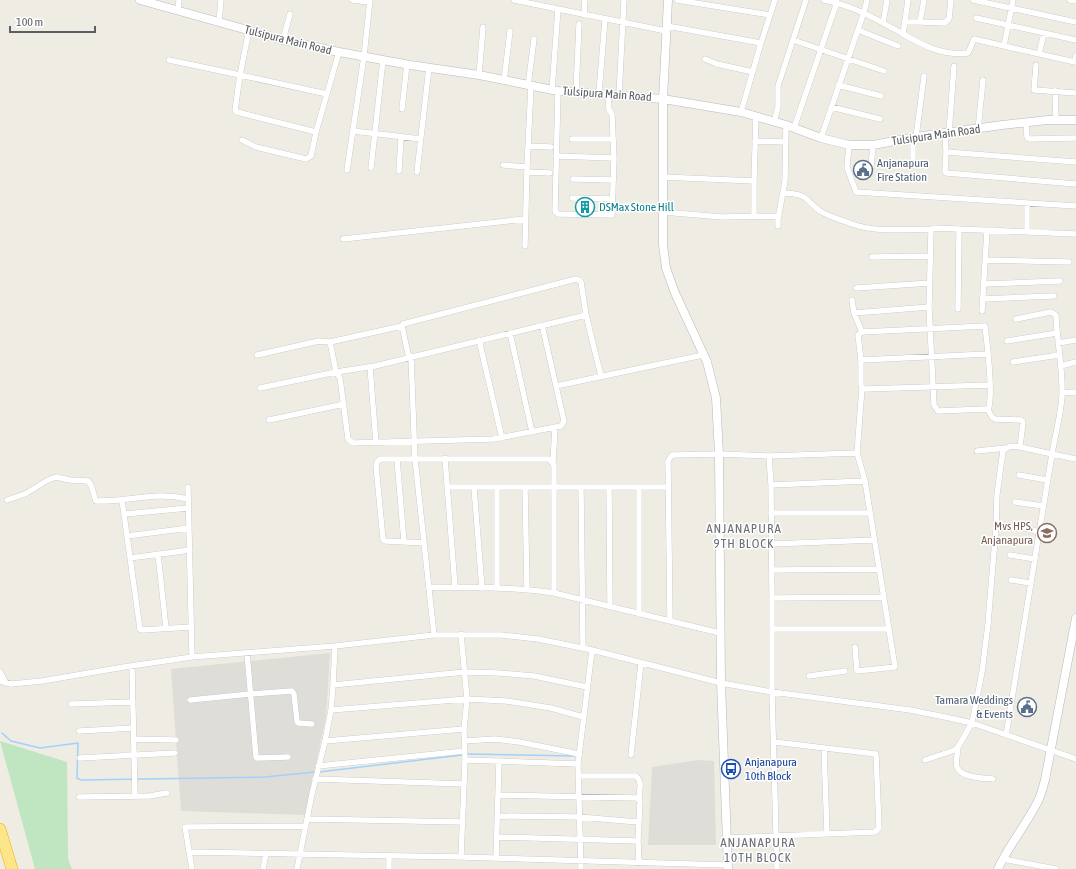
<svg xmlns="http://www.w3.org/2000/svg" width="1076" height="869" font-family="'Asap Condensed',sans-serif">
  <style>
    .industrial { fill: #dfddd7 }
    .green { fill: #bfe6c1 }
    .lines { fill: none; stroke-linecap: round; stroke-linejoin: round }
    .stream { stroke: #a1d1ff; stroke-width: 1.5 }
    .street-casing { stroke: #b5b8bd; stroke-width: 6 }
    .secondary-casing { stroke: #b6b9bf; stroke-width: 9 }
    .highway-casing { stroke: #f0b100; stroke-width: 12 }
    .street { stroke: #fff; stroke-width: 5.5 }
    .secondary { stroke: #fff; stroke-width: 8 }
    .highway { stroke: #fde68a; stroke-width: 11 }
    .labels { text-anchor: middle; dominant-baseline: central; stroke-width: 3; stroke-linejoin: round; paint-order: stroke }
    .street-label { font-size: 12px; fill: #5b5e64; stroke: #fff }
    .service-label { font-size: 12px; fill: #4e5e75; stroke: #fff; text-anchor: start }
    .culture-label { font-size: 12px; fill: #0d838f; stroke: #fff; text-anchor: start }
    .education-label { font-size: 12px; fill: #785e54; stroke: #fff; text-anchor: end }
    .transit-label { font-size: 12px; fill: #164399; stroke: #fff; text-anchor: start }
    .neighbourhood-label { font-size: 13px; letter-spacing: 1px; fill: #6c7076; stroke: #fff }
  </style>
  <rect width="100%" height="100%" fill="#eeece3"/>
  <path class="industrial" d="M330 653 326 717 305 815 181 811 171 669Z
    M699 760 714 761 716 845H648L652 767Z"/>
  <path class="green" d="M0 741 67 762 68 859 72 869H35Z"/>
  <g class="lines">
    <path class="stream" d="M2 733 11 741 40 748 78 743 77 778 81 780 265 777 315 772
      M466 754 574 756
      M319 772 462 755"/>
    <g class="street-casing">
      <path id="street" d="M352 0 370 2
        M514 0 666 31
        M677 0 770 15
        M824 0C855 6 876 19 903 34L908 0
        M973 0 1076 22
        M1070 0 1076 1
        M178 10 179 0
        M584 15 585 0
        M976 18 1076 40
        M219 22 221 0
        M905 22H920L924 0
        M920 22 944 23 949 19 951 0
        M883 23 887 0
        M667 26 761 43
        M249 30 240 75 327 94
        M858 30 898 46
        M903 34C924 46 943 56 968 53L974 39 1004 46 1013 0
        M283 40 290 14
        M793 40 884 71
        M1004 46 1075 62 1076 56
        M1039 54 1044 33
        M705 59 717 64 753 72
        M169 60 240 75 235 110 237 112 316 132
        M1036 65 1034 90 1076 93
        M479 75 483 27
        M504 81 510 31
        M838 85 881 96
        M528 86 534 39
        M552 90 558 9
        M558 91 555 211 558 214 612 215 614 158 612 114 609 110 608 94
        M1055 91 1056 120
        M576 92 579 24
        M599 93 605 19
        M619 95 624 0
        M831 107 880 119
        M402 109 407 64
        M741 112 761 43 775 0
        M774 122 778 107V86L806 0
        M1026 123 1027 137 1029 139 1076 138
        M794 128 837 2
        M978 130 983 80
        M353 131 421 139
        M945 133 946 152 945 171 946 173 1076 184
        M949 133 954 66
        M913 137V158
        M916 137 924 76
        M821 138 864 12 867 0
        M572 139H613
        M242 140 256 147 306 159 311 156 316 132 339 52
        M755 141 785 142
        M849 145 847 167 856 192 1076 206
        M528 146 551 147
        M946 152 1076 162
        M556 156 614 158
        M503 165 527 167
        M871 167 873 145
        M371 168 383 60
        M347 170 364 56 370 0
        M399 171 401 137
        M417 172 429 67
        M527 172 550 173
        M663 177 754 181 756 116
        M573 179 613 180
        M754 181V216
        M783 193C808 194 803 198 820 211 829 217 842 220 852 224 877 233 906 229 932 229
        M572 198 612 199
        M663 212 722 217 779 216
        M778 226V219L785 181 786 125
        M1027 232V203
        M343 239 525 219
        M525 246 527 167 531 86
        M872 257 930 256
        M986 260 1069 262
        M984 284 1060 281
        M856 288 930 283
        M983 299 1054 296
        M852 300 854 313 862 332
        M958 309 959 229
        M982 311 987 230
        M854 313 929 307
        M1016 319 1051 312 1056 315C1057 342 1063 369 1062 396 1061 415 1055 435 1052 454L1020 447
        M510 333 532 432
        M479 340 502 438
        M1007 341 1057 333
        M330 342 336 372 340 378 348 439 353 443 494 439 561 426 564 421 542 325
        M1058 343 1076 340
        M257 355 319 341 330 342 402 326
        M861 360 988 354
        M1013 362 1059 355
        M1061 366 1076 362
        M370 367 376 443
        M556 386 703 355
        M260 388 336 372 375 366 586 315
        M1062 393 1076 392
        M988 410C994 396 987 343 985 326L862 332 858 335 861 360V386L864 389 990 385
        M269 420 344 404
        M977 451 1006 448
        M769 456 771 485 772 598V692L777 869
        M445 458 455 587
        M397 459 404 542
        M553 462 555 428
        M1019 475 1047 480
        M771 485 865 481
        M188 487 192 657
        M447 487H668
        M525 487 527 589
        M609 487 610 607
        M639 487V614
        M474 488 482 588
        M581 488 583 648
        M7 500 25 494 48 480 56 477 70 480 88 481C93 486 93 494 96 501 129 502 155 491 188 499
        M122 500 140 629 142 630 192 627
        M1015 502 1043 506
        M771 513H870
        M125 514 188 508
        M1015 525 1039 532
        M127 536 189 528
        M424 543 385 541 383 539 376 466 377 462 380 459H415L411 357 408 354 402 326 403 324 576 279 579 280 581 282 586 315 601 376
        M772 544 874 540
        M158 554 166 628
        M1010 555 1035 559
        M130 558 190 550
        M772 570 879 569
        M1011 580 1031 583
        M429 587C471 587 513 587 554 593L720 633
        M497 588V488
        M772 598 883 597
        M670 621 668 461 672 455 719 454 769 456 857 453
        M772 629H888
        M434 635 415 459H549L554 465V593
        M855 647 857 671 895 667 865 481 857 453 862 388
        M247 653 256 757 257 758 288 757
        M132 666 135 796
        M0 672 6 683
        M809 676 845 671
        M0 681 11 684 42 681 124 667 192 657 335 646 434 635H501L538 639 592 650 721 683 772 692 910 710 945 717 972 723 1076 759
        M333 685 465 672 498 673 534 676 587 687
        M190 700 250 694 292 691 294 694 297 721 298 723 312 724
        M71 704 133 702
        M331 710 467 699 506 701 551 708 583 717
        M79 731 133 728
        M1006 735 1052 454 1076 459
        M134 739 176 740
        M325 741 464 729
        M464 741 495 739 519 742 579 754
        M958 747C958 753 955 762 957 767 960 778 984 778 993 779
        M824 748 827 834
        M631 755 641 663
        M80 758 175 753
        M465 760 578 764
        M925 760 955 750 958 747 972 723 982 672 988 624 993 563 996 529 997 494 1003 451C1008 445 1013 446 1020 447L1023 422 1021 420 995 419 992 417 988 410 985 409 938 411 934 405 929 307 931 231 932 229 934 228 1076 234
        M318 766 465 751
        M578 776H636C643 782 639 791 639 799
        M315 779 464 784
        M498 795 637 798 640 801 638 841 639 863
        M79 797 149 796 167 793
        M498 816 579 817 638 822
        M308 819 463 822
        M496 837 638 841
        M726 838 875 832 879 828 876 754 774 742
        M189 852 461 857 727 865
        M461 857 465 760 464 729 467 699 461 634
        M496 858 499 761
        M1003 859 1056 869
        M192 869 185 827 306 826
        M263 869 266 853
        M297 869 312 794 325 741 331 710 333 685 335 646
        M389 869V856
        M581 869 578 764 592 650"/>
    </g>
    <g class="secondary-casing">
      <path id="secondary" d="M140 0 283 40 339 52 410 65 479 75 558 91 663 99 741 112 786 125 821 138 849 145H873L916 137 1002 125 1048 120H1076
        M668 0 663 99V245L666 268 675 293 707 362 716 398 719 454 721 683 728 869
        M998 869C1009 845 1026 825 1038 801 1041 795 1043 787 1045 780L1076 618"/>
    </g>
    <g class="highway-casing">
      <path id="highway" d="M0 829 12 869"/>
    </g>
    <use href="#street" class="street"/>
    <use href="#secondary" class="secondary"/>
    <use href="#highway" class="highway"/>
  </g>
  <defs>
    <g id="civic-ring" transform="scale(1)"><circle r="9.5" fill="#fff" stroke="#5c6f8a" stroke-width="1.5"/><path d="M-.6-6.5H3V-4.5H.6V-3L4-1V1h2V6H-6V1h2V-1L-.6-3ZM-1.2 2.5V6h2.4V2.5Z" fill="#5c6f8a"/></g>
    <g id="building-ring" transform="scale(1)"><circle r="9.5" fill="#fff" stroke="#0f9aa8" stroke-width="1.5"/><path d="M-4-6H4V6H1V3H-1V6H-4ZM-2.5-4.3h1.7v1.8h-1.7ZM.8-4.3h1.7v1.8H.8ZM-2.5-1h1.7V.8h-1.7ZM.8-1h1.7V.8H.8Z" fill="#0f9aa8"/></g>
    <g id="school-ring" transform="scale(1)"><circle r="9.5" fill="#fff" stroke="#8d6e63" stroke-width="1.5"/><path d="M0-5L7-2L0 1L-7-2ZM-4 1L0 2.5L4 1V4Q0 6-4 4Z" fill="#8d6e63"/></g>
    <g id="bus-ring" transform="scale(1)"><circle r="9.5" fill="#fff" stroke="#1a4fb4" stroke-width="1.5"/><path d="M-5-6H5V4H4V6H2V4H-2V6H-4V4H-5ZM-3.5-4V0h7V-4ZM-3.5 1.2v1.5H-2V1.2ZM2 1.2v1.5H3.5V1.2Z" fill="#1a4fb4"/></g>
  </defs>
  <g fill-rule="evenodd">
    <use href="#civic-ring" x="863" y="170"/>
    <use href="#building-ring" x="585" y="207"/>
    <use href="#school-ring" x="1047" y="533"/>
    <use href="#civic-ring" x="1027" y="707"/>
    <use href="#bus-ring" x="731" y="769"/>
  </g>
  <g class="labels">
    <g class="street-label">
      <text transform="translate(288 40) rotate(14)">Tulsipura Main Road</text>
      <text transform="translate(607 94) rotate(4)">Tulsipura Main Road</text>
      <text transform="translate(936 135) rotate(-8)">Tulsipura Main Road</text>
    </g>
    <g class="service-label">
      <text x="877" y="163">Anjanapura<tspan x="877" dy="14">Fire Station</tspan></text>
      <text x="1013" y="700" text-anchor="end">Tamara Weddings<tspan x="1013" dy="14">&amp; Events</tspan></text>
    </g>
    <g class="culture-label">
      <text x="599" y="207">DSMax Stone Hill</text>
    </g>
    <g class="education-label">
      <text x="1033" y="526">Mvs HPS,<tspan x="1033" dy="14">Anjanapura</tspan></text>
    </g>
    <g class="transit-label">
      <text x="745" y="762">Anjanapura<tspan x="745" dy="14">10th Block</tspan></text>
    </g>
    <g class="neighbourhood-label">
      <text x="744" y="528">ANJANAPURA<tspan x="744" dy="15">9TH BLOCK</tspan></text>
      <text x="758" y="842">ANJANAPURA<tspan x="758" dy="15">10TH BLOCK</tspan></text>
    </g>
  </g>
  <path d="M10 26v6h85v-6" fill="none" stroke="#5b5e64" stroke-width="2"/>
  <text x="16" y="26" font-size="12" fill="#5b5e64" stroke="#ffffff" stroke-width="3" paint-order="stroke">100 m</text>
</svg>
